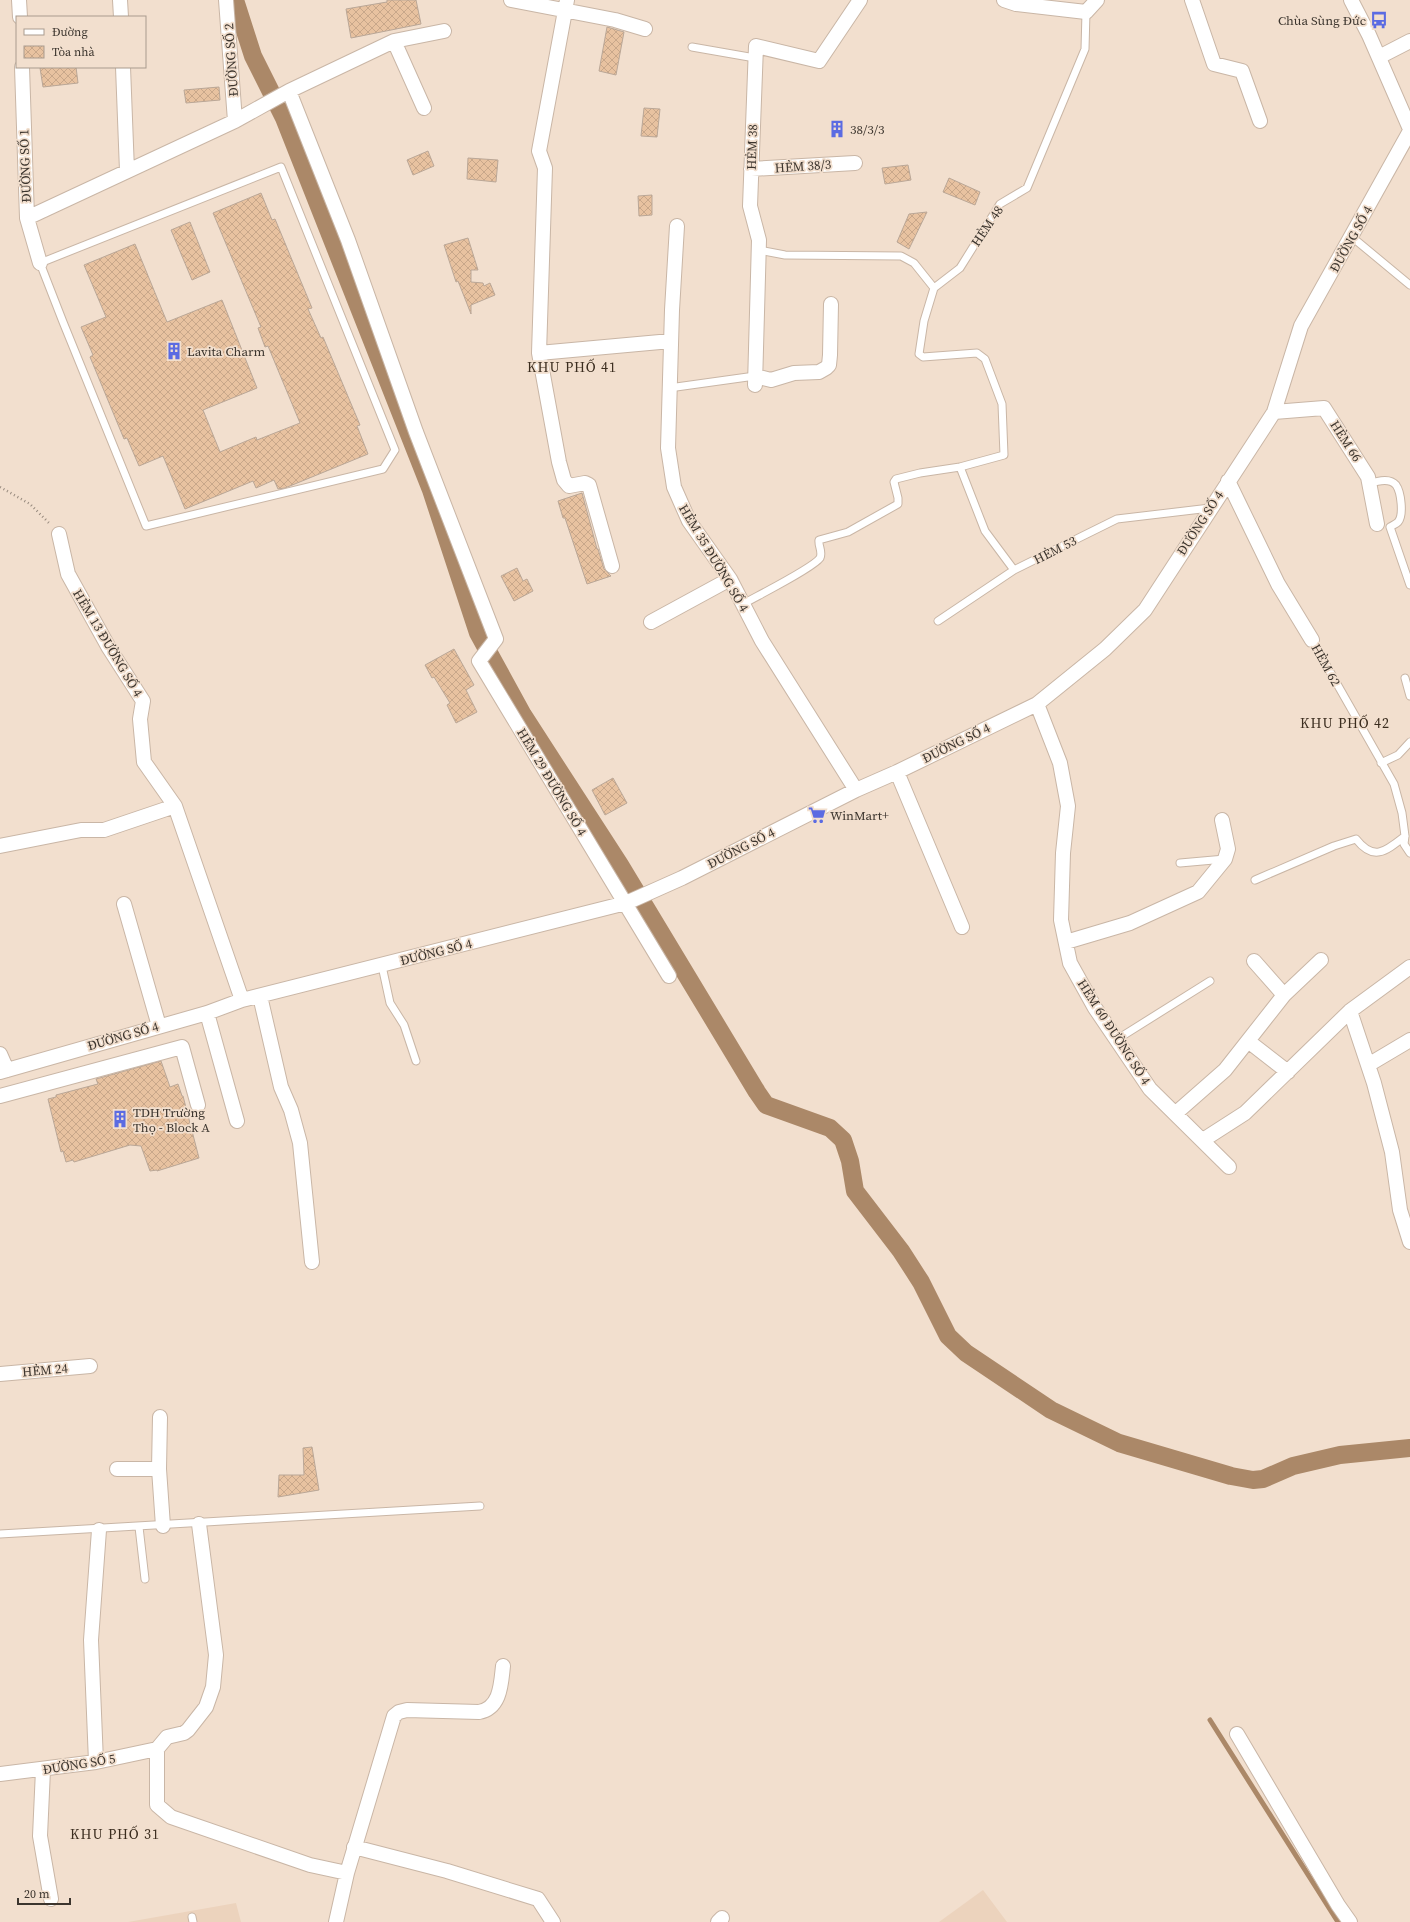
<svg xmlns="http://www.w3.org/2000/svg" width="1410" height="1922" font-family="'Source Serif 4',serif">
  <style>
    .built { fill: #ecd3bd }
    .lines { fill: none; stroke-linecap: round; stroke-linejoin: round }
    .stream { stroke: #ab8868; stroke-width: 5 }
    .canal { stroke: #ab8868; stroke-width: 18 }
    .building { fill: url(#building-cross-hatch); stroke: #baa797 }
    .service-casing { stroke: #c9b6a6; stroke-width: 9 }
    .minor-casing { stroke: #c9b6a6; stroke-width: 16 }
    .path { stroke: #988b7f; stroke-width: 2.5; stroke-dasharray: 1 3; stroke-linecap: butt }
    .service { stroke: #fff; stroke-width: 7 }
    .minor { stroke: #fff; stroke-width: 14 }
    .labels { text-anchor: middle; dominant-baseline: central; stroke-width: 3.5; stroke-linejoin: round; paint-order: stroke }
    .poi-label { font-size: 13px; fill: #3c352e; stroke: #f2dfce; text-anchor: start }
    .street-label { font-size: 13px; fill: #3c352e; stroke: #f2dfce }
    .neighbourhood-label { font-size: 14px; letter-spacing: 1px; fill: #3a2c1e; stroke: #f2dfce }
  </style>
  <defs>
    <pattern id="building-cross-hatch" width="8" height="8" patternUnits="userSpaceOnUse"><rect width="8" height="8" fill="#e8c2a0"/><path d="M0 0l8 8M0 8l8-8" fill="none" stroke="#c8a78a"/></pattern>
  </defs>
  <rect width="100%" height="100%" fill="#f2dfce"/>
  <path class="built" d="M983 1890 1007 1922H939Z
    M236 1903 241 1922H128Z"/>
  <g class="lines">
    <path class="stream" d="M1210 1720 1338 1922"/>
    <path class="canal" d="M235 0 253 56 284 118 431 490 478 633 523 715 620 865 757 1092 766 1105 830 1128 843 1140 850 1161 855 1191 901 1251 921 1282 948 1336 966 1353 1051 1410 1119 1443 1231 1476 1253 1480 1263 1479 1293 1466 1340 1455 1410 1448"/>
  </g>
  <path class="building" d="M387 0H416L421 24 351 38 346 9 387 2Z
    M607 27 624 32 616 75 599 71Z
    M51 67H76L78 83 43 87 40 68Z
    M219 87 220 100 186 103 184 90Z
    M644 108 660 109 657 137 641 136Z
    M428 151 434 166 413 175 407 160Z
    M468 158 498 160 496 182 467 179Z
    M908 165 911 180 885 184 882 168Z
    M949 178 980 192 975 205 943 192Z
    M261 193 272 220 275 219 312 308 308 309 321 338 323 337 360 425 357 426 368 454 285 488 278 489 274 480 256 488 253 481 185 509 163 456 139 466 127 438 124 439 90 357 93 355 81 327 106 317 84 265 135 244 167 322 222 300 257 388 203 410 220 452 256 437 257 440 300 423 268 346 265 347 258 328 261 327 213 213Z
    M652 195V215L639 216 638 196Z
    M927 212 909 249 897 242 909 214Z
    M190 222 210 272 192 280 171 230Z
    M468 238 478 270H471V282L483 283 484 286 490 283 495 295 471 305V314L458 281 456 282 444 245Z
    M582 493 597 549H598L604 569 611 576 587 584 565 518H563L558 501Z
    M517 568 523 581 527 579 533 591 514 601 501 576Z
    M454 649 474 685 466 690 477 712 456 723 447 705 450 703 434 677 432 678 425 665Z
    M613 778 627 803 605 815 592 790Z
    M161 1061 170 1087 178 1084 182 1096H183L199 1158 157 1171V1170L150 1171 141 1146 130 1145 74 1162 73 1160 66 1162 63 1151 61 1152 48 1099 56 1097V1095L98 1084 96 1079Z
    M312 1447 319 1490 278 1497 279 1475H304L303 1448Z"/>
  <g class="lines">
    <g class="service-casing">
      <path id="service" d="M692 47 755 58
        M281 167 395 450 383 469 146 526 63 322 40 263Z
        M1352 237 1410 285
        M759 250 785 255 901 256 914 263 934 288
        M669 388 755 376
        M960 467 985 531 1014 570 1117 519 1210 508
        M1369 484C1377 481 1390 478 1396 485 1401 492 1404 515 1398 522 1396 524 1393 525 1390 527L1410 585
        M743 604C757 596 813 568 820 558 823 552 818 546 819 540L848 532 898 504V498L894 482 896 479 920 473 960 467 1004 455 1002 404 985 359 977 353 923 357 919 354 924 321 934 288 960 268 1000 204 1027 188 1085 49 1086 12
        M938 621 1014 570
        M1312 640 1394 784 1402 813 1405 836 1404 844 1410 853
        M1405 678 1410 696
        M1381 763 1398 755 1410 742
        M1180 863 1225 859
        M1255 880 1334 846 1356 839C1374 862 1386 851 1405 836
        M382 966 390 1003 404 1025 416 1061
        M1116 1040 1210 981
        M139 1527 145 1579
        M0 1534 480 1506
        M192 1917 193 1922"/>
    </g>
    <g class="minor-casing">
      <path id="minor" d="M19 0 20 17
        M120 0 121 17
        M226 0 235 121
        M511 0 615 20 645 29
        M567 0 539 151 545 168 539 353 559 462 564 480 569 486 585 483 589 485 612 566
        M1004 0 1016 4 1086 12 1097 0
        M1192 0 1214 64 1242 71 1260 121
        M1351 0 1369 35 1410 129
        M394 41 444 31
        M1379 57 1410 41
        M22 67 27 218 40 263
        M123 67 127 171
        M289 91 348 240 416 432 496 639 479 661 669 976
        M751 169 855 163
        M27 218 235 121 289 91 394 41 424 108
        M677 226 672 310 668 448 674 487 689 521 730 579 762 641 856 790
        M539 353 671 341
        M755 376 771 380 794 373 819 372 826 368 829 365 830 355 831 304
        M755 385 759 240 750 206 756 46 819 61 860 0
        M1274 412 1324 408 1368 477 1377 524
        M1228 481 1278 584 1312 640
        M59 534 68 574 109 648 143 701 140 719 144 762 175 806 242 1000
        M651 622 730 579
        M1037 704 1060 763 1068 806 1063 853 1061 920 1070 963 1095 1008 1150 1089 1229 1167
        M897 772 962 927
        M0 846 81 830H104L175 806
        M124 904 159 1026
        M1066 942 1130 923 1198 892 1225 859 1228 849 1222 820
        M1254 961 1284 995
        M260 996 281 1087 291 1110 300 1143 312 1262
        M1350 1011 1374 1083 1392 1152 1400 1210 1410 1242
        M207 1013 237 1121
        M1248 1041 1288 1072
        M0 1054 7 1070
        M1368 1065 1410 1040
        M0 1072 207 1013 242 1000 626 903 682 878 856 790 897 772 1037 704 1105 649 1145 610 1274 412 1301 326 1410 131
        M0 1096 182 1047 198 1105
        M1176 1113 1225 1070 1284 995 1321 960
        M1203 1140 1245 1113 1350 1011 1410 967
        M0 1374 90 1366
        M160 1417 159 1469 163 1526
        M117 1469H159
        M199 1524 216 1655 213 1687 206 1707 188 1730 184 1733 167 1737 157 1749V1805L171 1817 310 1865 347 1873
        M1237 1734 1338 1905 1350 1922
        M96 1762 91 1640 99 1530
        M43 1770 40 1836 51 1899
        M0 1774 96 1762 157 1749
        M354 1847 447 1871 538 1899 553 1922
        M336 1922 347 1873 394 1716 399 1712 407 1710 479 1712C501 1708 501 1683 503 1666
        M718 1922 722 1918"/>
    </g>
    <path class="path" d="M0 487 30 504 49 523"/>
    <use href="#service" class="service"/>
    <use href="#minor" class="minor"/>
  </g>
  <defs>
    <g id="bus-bare" transform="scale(1.38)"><path d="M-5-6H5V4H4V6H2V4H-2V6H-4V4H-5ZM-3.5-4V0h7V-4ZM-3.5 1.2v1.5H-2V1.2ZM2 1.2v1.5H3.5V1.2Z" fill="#5b6be2" stroke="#f2dfce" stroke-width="2.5" paint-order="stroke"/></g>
    <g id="building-bare" transform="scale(1.38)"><path d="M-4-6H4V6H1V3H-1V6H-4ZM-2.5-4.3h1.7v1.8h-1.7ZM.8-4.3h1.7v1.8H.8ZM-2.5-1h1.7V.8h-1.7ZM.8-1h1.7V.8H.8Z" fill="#5b6be2" stroke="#f2dfce" stroke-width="2.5" paint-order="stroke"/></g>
    <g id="supermarket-bare" transform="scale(1.38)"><path d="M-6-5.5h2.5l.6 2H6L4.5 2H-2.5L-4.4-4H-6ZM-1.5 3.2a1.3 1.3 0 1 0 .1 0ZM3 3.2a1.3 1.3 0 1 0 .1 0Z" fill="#5b6be2" stroke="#f2dfce" stroke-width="2.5" paint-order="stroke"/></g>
  </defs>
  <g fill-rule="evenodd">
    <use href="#bus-bare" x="1379" y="20"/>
    <use href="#building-bare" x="837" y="129"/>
    <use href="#building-bare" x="174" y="351"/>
    <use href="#supermarket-bare" x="817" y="815"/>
    <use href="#building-bare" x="120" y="1119"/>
  </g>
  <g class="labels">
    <g class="poi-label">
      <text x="1366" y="20" text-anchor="end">Chùa Sùng Đức</text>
      <text x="850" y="129">38/3/3</text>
      <text x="187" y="351">Lavita Charm</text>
      <text x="830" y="815">WinMart+</text>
      <text x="133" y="1112">TDH Trường<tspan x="133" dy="15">Thọ - Block A</tspan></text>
    </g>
    <g class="street-label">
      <text transform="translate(231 60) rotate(-94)">ĐƯỜNG SỐ 2</text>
      <text transform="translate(752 147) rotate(-88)">HẺM 38</text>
      <text transform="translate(25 166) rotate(-92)">ĐƯỜNG SỐ 1</text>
      <text transform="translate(803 166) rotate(-4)">HẺM 38/3</text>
      <text transform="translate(987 226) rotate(-56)">HẺM 48</text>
      <text transform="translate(1351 239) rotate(-61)">ĐƯỜNG SỐ 4</text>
      <text transform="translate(1346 441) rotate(57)">HẺM 66</text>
      <text transform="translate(1200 523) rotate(-57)">ĐƯỜNG SỐ 4</text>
      <text transform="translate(1055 550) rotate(-27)">HẺM 53</text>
      <text transform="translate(714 558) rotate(59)">HẺM 35 ĐƯỜNG SỐ 4</text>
      <text transform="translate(108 643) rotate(59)">HẺM 13 ĐƯỜNG SỐ 4</text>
      <text transform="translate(1326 665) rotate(61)">HẺM 62</text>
      <text transform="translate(956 743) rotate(-26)">ĐƯỜNG SỐ 4</text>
      <text transform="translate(552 782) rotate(59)">HẺM 29 ĐƯỜNG SỐ 4</text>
      <text transform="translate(741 848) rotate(-27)">ĐƯỜNG SỐ 4</text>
      <text transform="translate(436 952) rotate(-14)">ĐƯỜNG SỐ 4</text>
      <text transform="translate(1114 1032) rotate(57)">HẺM 60 ĐƯỜNG SỐ 4</text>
      <text transform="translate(123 1036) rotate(-16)">ĐƯỜNG SỐ 4</text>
      <text transform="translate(45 1370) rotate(-5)">HẺM 24</text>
      <text transform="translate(79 1764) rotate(-9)">ĐƯỜNG SỐ 5</text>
    </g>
    <g class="neighbourhood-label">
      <text x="572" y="367">KHU PHỐ 41</text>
      <text x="1345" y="723">KHU PHỐ 42</text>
      <text x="115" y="1834">KHU PHỐ 31</text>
    </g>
  </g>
  <rect x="16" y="16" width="130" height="52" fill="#f2dfce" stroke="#a99b8e"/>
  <rect x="24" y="29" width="20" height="6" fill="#ffffff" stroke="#a99b8e"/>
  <text x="52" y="36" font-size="12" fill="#3c352e">Đường</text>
  <rect x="24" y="46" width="20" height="12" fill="url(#building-cross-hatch)" stroke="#a99b8e"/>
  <text x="52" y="56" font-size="12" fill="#3c352e">Tòa nhà</text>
  <path d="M18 1898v6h52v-6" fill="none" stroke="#3c352e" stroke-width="2"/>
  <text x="24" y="1898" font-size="12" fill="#3c352e" stroke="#f2dfce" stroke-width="3" paint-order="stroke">20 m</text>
</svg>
